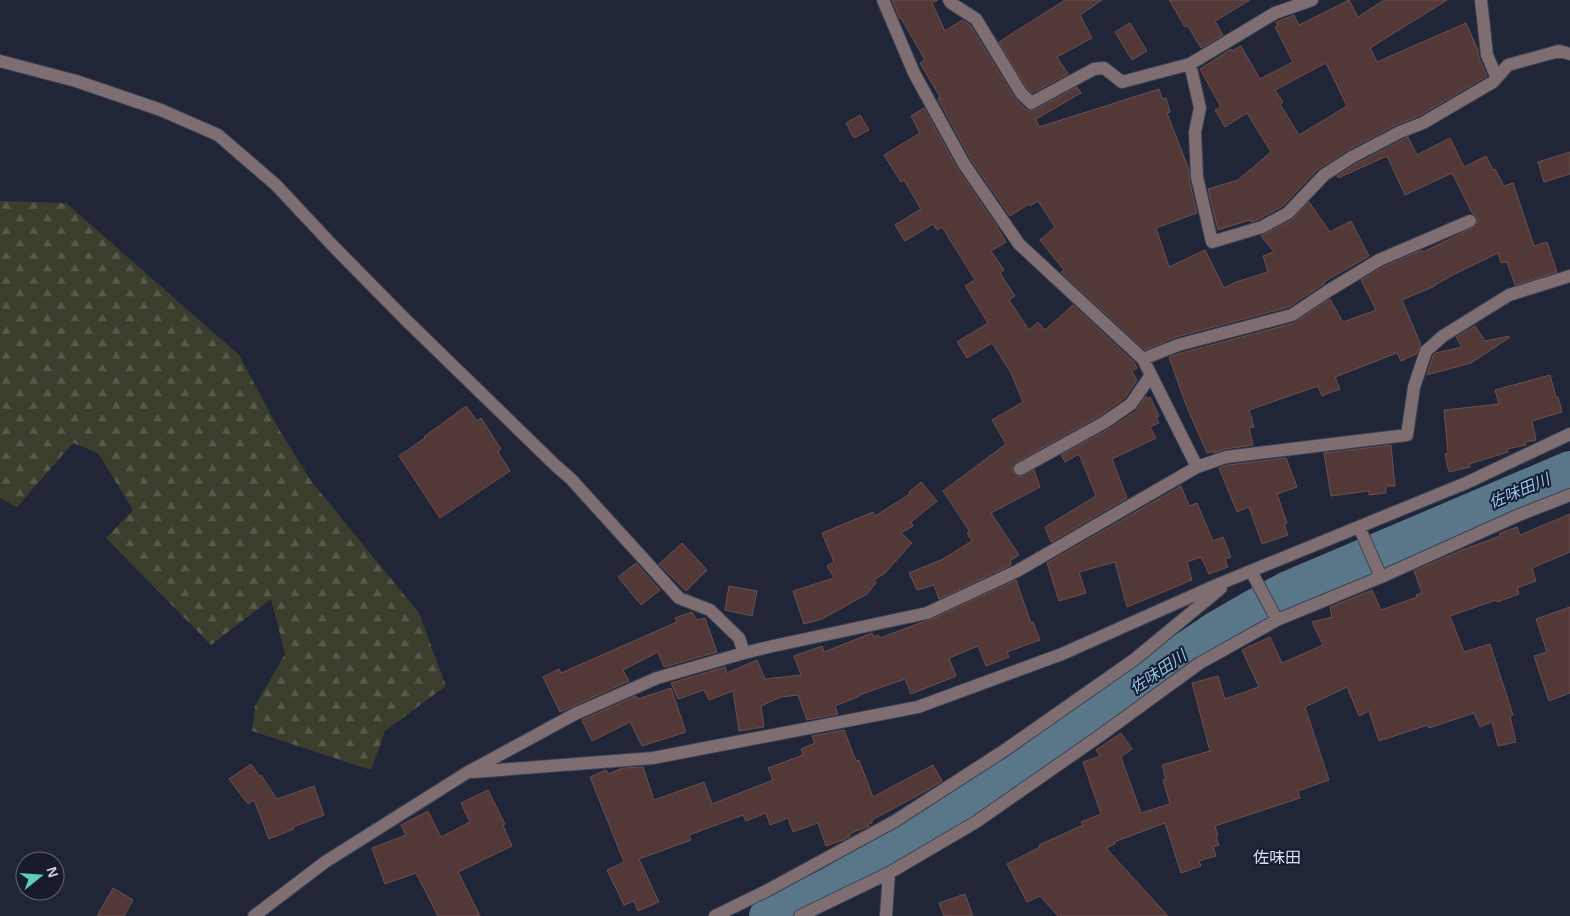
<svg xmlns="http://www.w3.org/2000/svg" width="1570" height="916" font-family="Helvetica,'Noto Sans JP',sans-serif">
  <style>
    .forest { fill: url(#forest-firs) }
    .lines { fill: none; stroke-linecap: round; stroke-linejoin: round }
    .river { stroke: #597788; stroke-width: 38 }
    .building { fill: #523937; stroke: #6b504e; fill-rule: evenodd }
    .minor-casing { stroke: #3c4153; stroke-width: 14 }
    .minor { stroke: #7e6e71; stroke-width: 12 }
    .labels { text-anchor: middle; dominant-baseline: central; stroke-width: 4; stroke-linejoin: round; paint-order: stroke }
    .water-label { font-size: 16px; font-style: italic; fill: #90c8e8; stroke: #171b2d }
    .neighbourhood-label { font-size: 16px; fill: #d9e0fa; stroke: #171b2d }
  </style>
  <defs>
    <pattern id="forest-firs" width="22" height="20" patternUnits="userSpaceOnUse" patternTransform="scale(1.25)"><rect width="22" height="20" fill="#3c3e2d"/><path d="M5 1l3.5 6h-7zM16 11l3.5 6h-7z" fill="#57594b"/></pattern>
  </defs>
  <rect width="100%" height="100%" fill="#202538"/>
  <path class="forest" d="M0 201 66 203 239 355 277 426 311 481 419 613 446 686 385 731 371 770 252 731 255 706 285 654 271 599 211 645 106 538 133 510 98 453 73 443 17 507 0 498Z"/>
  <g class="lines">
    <path class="river" d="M768 916 829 887 886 854 1215 631 1253 609 1288 590 1570 470"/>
  </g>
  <path class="building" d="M892 0H938L932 3 945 31 962 20 970 25 1014 97 1025 109 1029 111 1035 110 1077 87 1081 93 1036 119 1039 127 1159 89 1162 99 1166 98 1170 112 1167 113 1189 170V179L1197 213 1156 228 1169 267 1205 250 1224 288 1236 282 1268 272 1263 256 1274 252 1261 236 1292 220 1309 202 1330 232 1351 221 1369 256 1324 282 1325 283 1289 307 1176 337 1145 350 1061 272 1064 270 1040 240 1055 227 1038 201 1030 206 1029 204 1010 216 971 160 938 99 940 97 920 63 925 60 901 18 900 19Z
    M1065 0H1102L1080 15 1092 38 1057 57 1068 74 1032 93 1027 88 999 42Z
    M1169 0H1250L1215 21 1223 35 1201 48 1188 26 1185 27Z
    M1349 0 1358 17 1384 0H1447L1370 48 1377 62 1466 23 1478 50 1479 58 1487 76 1419 116 1396 125 1348 150 1318 169 1283 206 1259 219 1251 222 1250 220 1218 230 1208 189 1238 180 1271 152 1247 113 1225 127 1215 110 1221 107 1200 69 1231 49 1232 51 1241 46 1260 79 1293 62 1275 27 1278 26 1276 22 1294 15 1299 25ZM1326 63 1347 106 1299 135 1280 104 1283 102 1275 90Z
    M1130 23 1147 51 1132 60 1115 32Z
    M924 108 957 168 996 225 1006 242 991 251 1004 270 1000 273 1015 296 1009 300 1029 330 1038 322 1045 330 1073 305 1134 362 1137 368 1132 371 1137 380 1125 398 1101 415 1013 464V472L1019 477 1034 470 1040 487 991 513 1019 555 1010 561 1011 565 939 599 934 585 917 590 909 573 943 559 972 541 967 533 970 532 943 491 1006 444 992 420 1023 402 1011 373 992 343 967 358 957 342 988 323 965 286 975 280 942 227 937 230 933 224 905 241 895 225 921 209 904 180 901 182 884 155 920 133 911 116Z
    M860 115 869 130 854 138 846 123Z
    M1408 137 1417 155 1450 138 1464 167 1486 156 1493 170 1495 169 1504 186 1513 183 1534 246 1547 242 1557 272 1515 285 1507 262 1501 263 1498 253 1455 274 1435 285V286L1402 300 1421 345 1416 354 1401 361 1397 353 1335 377 1340 389 1322 396 1318 386 1249 410 1254 427 1249 428 1253 445 1225 449 1213 453 1212 451 1207 453 1186 405 1169 357 1181 353 1294 323 1330 299 1343 322 1376 310 1361 280 1383 267 1422 250 1423 252 1478 225 1477 217 1472 213 1452 173 1405 195 1387 156 1338 178 1337 176 1356 164Z
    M1570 152V174L1544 182 1538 162Z
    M1475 326 1485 341 1509 336V338L1471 363 1427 375 1433 356 1436 353 1462 347 1456 337Z
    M1550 375 1556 397H1558L1562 412 1532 421 1536 440 1525 442 1526 445 1507 449 1508 452 1469 464 1470 467 1449 472 1445 454 1448 453 1444 410 1499 404 1495 390Z
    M1146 396 1148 399 1150 397 1159 416 1156 417 1159 423 1150 427 1156 438 1112 459 1127 498 1051 542 1045 527 1096 496 1079 454 1065 462 1061 455 1109 429 1136 411Z
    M466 406 477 421 481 418 501 449 498 452 510 471 440 518 399 456 425 438 424 437Z
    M1391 445 1395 486H1386V493L1369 495V491L1331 496 1324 453Z
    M1286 458 1297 487 1277 494 1287 523 1284 524 1288 535 1262 544 1249 507 1237 512 1219 468 1228 465Z
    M921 482 937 501 911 522 913 526 901 533 912 543 885 573 874 580 876 583 867 594 822 619 804 624 793 591 834 578 827 566 834 562 822 533 873 512 875 516 910 494 909 492Z
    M1181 486 1189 506 1197 503 1213 541 1223 537 1231 557 1225 559 1228 567 1209 574 1201 557 1187 562 1192 580 1127 607 1115 562 1079 572 1086 593 1059 601 1047 563Z
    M1570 514V552L1532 568 1536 581 1517 588 1519 594 1497 602 1496 600 1450 616 1464 652 1490 644 1513 715 1510 716 1516 742 1498 746 1492 722 1480 727 1474 713 1429 728 1428 725 1379 741 1369 711 1359 716 1347 687 1305 707 1329 780 1298 791 1300 798 1215 826 1218 836 1216 837 1219 845 1213 847 1216 856 1199 861 1201 866 1181 873 1165 823 1114 842 1115 844 1106 848 1168 916H1058L1040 896 1027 902 1007 864 1040 847 1039 845 1083 825 1081 822 1101 814 1083 762 1100 756 1096 750 1121 733 1132 749 1121 757 1141 813 1170 804 1163 780 1166 779 1162 765 1210 751 1192 683 1218 676 1225 699 1259 687 1242 650 1270 637 1282 663 1323 645 1312 622 1332 617 1330 607 1372 590 1381 610 1417 597 1416 595 1422 593 1414 571 1462 550 1500 536V533L1517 527 1520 535Z
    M682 543 707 570 686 591 659 564Z
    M636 563 660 590 641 605 618 577Z
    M1016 580 1031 623 1033 622 1040 640 1007 652 1009 657 986 666 978 646 949 658 956 676 911 694 905 679 859 695 860 696 835 706 838 714 807 720 798 695 781 697 761 706 764 727 739 731 733 691 709 700 704 690 678 699 671 683 725 667 727 673 757 660 765 679 801 675 794 656 822 646 824 652 872 633 874 637 878 635 880 638 920 623 930 620Z
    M729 586 757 591 752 616 725 610Z
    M1570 607V693L1549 701 1534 656 1547 652 1536 619Z
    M692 612 697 620 705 618 717 652 664 667 658 652 623 670 629 681 560 712 543 677 559 669 561 673 677 622 675 618Z
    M671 688 686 732 642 746 630 722 592 741 582 720 636 696 638 699Z
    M844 730 856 761 859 760 873 797 933 765 942 781 924 792 872 820V823L868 824 869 826 849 834 850 836 843 840 826 846 818 823 793 832 788 818 770 825 766 813 746 821 743 815 689 835 691 840 639 859 659 902 638 911 634 901 624 905 607 870 624 862 590 777 606 770 608 774 623 768 643 767 654 800 704 782 712 804 773 780 768 768 803 755 801 749 815 743 812 736Z
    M251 764 260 777 261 775 277 799 314 786 324 815 293 827 294 829 269 839 254 800 248 804 229 779Z
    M488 790 505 824 503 825 512 846 458 872 480 916H438L416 873 385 884 372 848 406 835 401 825 428 811 441 837 470 822 461 803Z
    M113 888 133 900 124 916H97Z
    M965 894 973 916H944L939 903Z"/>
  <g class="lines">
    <g class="minor-casing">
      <path id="minor" d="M883 0 914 73 964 164 1019 244 1143 359 1197 467
        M949 0 951 3 976 19 1021 93 1031 103 1094 69 1104 68 1122 82 1190 64 1275 13 1312 0
        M1481 0 1487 55 1496 76
        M0 61 76 81 161 110 218 135 276 185 335 248 406 320 555 465 571 479 679 598 710 610 739 638 744 653
        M1190 64 1200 108 1195 132 1197 177 1212 242 1262 227 1288 213 1324 175 1352 157 1400 132 1423 123 1493 82 1508 65 1559 51 1570 54
        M1143 359 1178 345 1292 315 1328 291 1379 260 1470 221
        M1020 469 1105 422 1131 404 1151 375
        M1359 527 1381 577
        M1251 571 1277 620
        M473 772 653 758 918 707 1062 654 1219 584 1466 483 1570 434
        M254 916 325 862 468 772 575 714 657 678 744 653 773 646 927 613 1017 571 1197 467 1226 457 1407 435 1414 387 1426 351 1443 336 1509 295 1570 276
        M715 916 768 890 895 821 1005 750 1135 659 1221 588
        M800 916 889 873
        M886 916 889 873 976 822 1101 735 1200 663 1277 620 1381 577 1519 515 1570 495"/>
    </g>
    <use href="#minor" class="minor"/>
  </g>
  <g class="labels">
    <g class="water-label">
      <text transform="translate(1519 491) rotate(-23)">佐味田川</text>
      <text transform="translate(1158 672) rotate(-34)">佐味田川</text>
    </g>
    <g class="neighbourhood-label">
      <text x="1277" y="857">佐味田</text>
    </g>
  </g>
  <g transform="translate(40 876) rotate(73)"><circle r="24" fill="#171b2d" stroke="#616575"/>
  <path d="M0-4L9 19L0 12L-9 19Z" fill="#5eceb7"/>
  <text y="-8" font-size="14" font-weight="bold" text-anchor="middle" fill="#d0d4e0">N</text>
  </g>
</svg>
